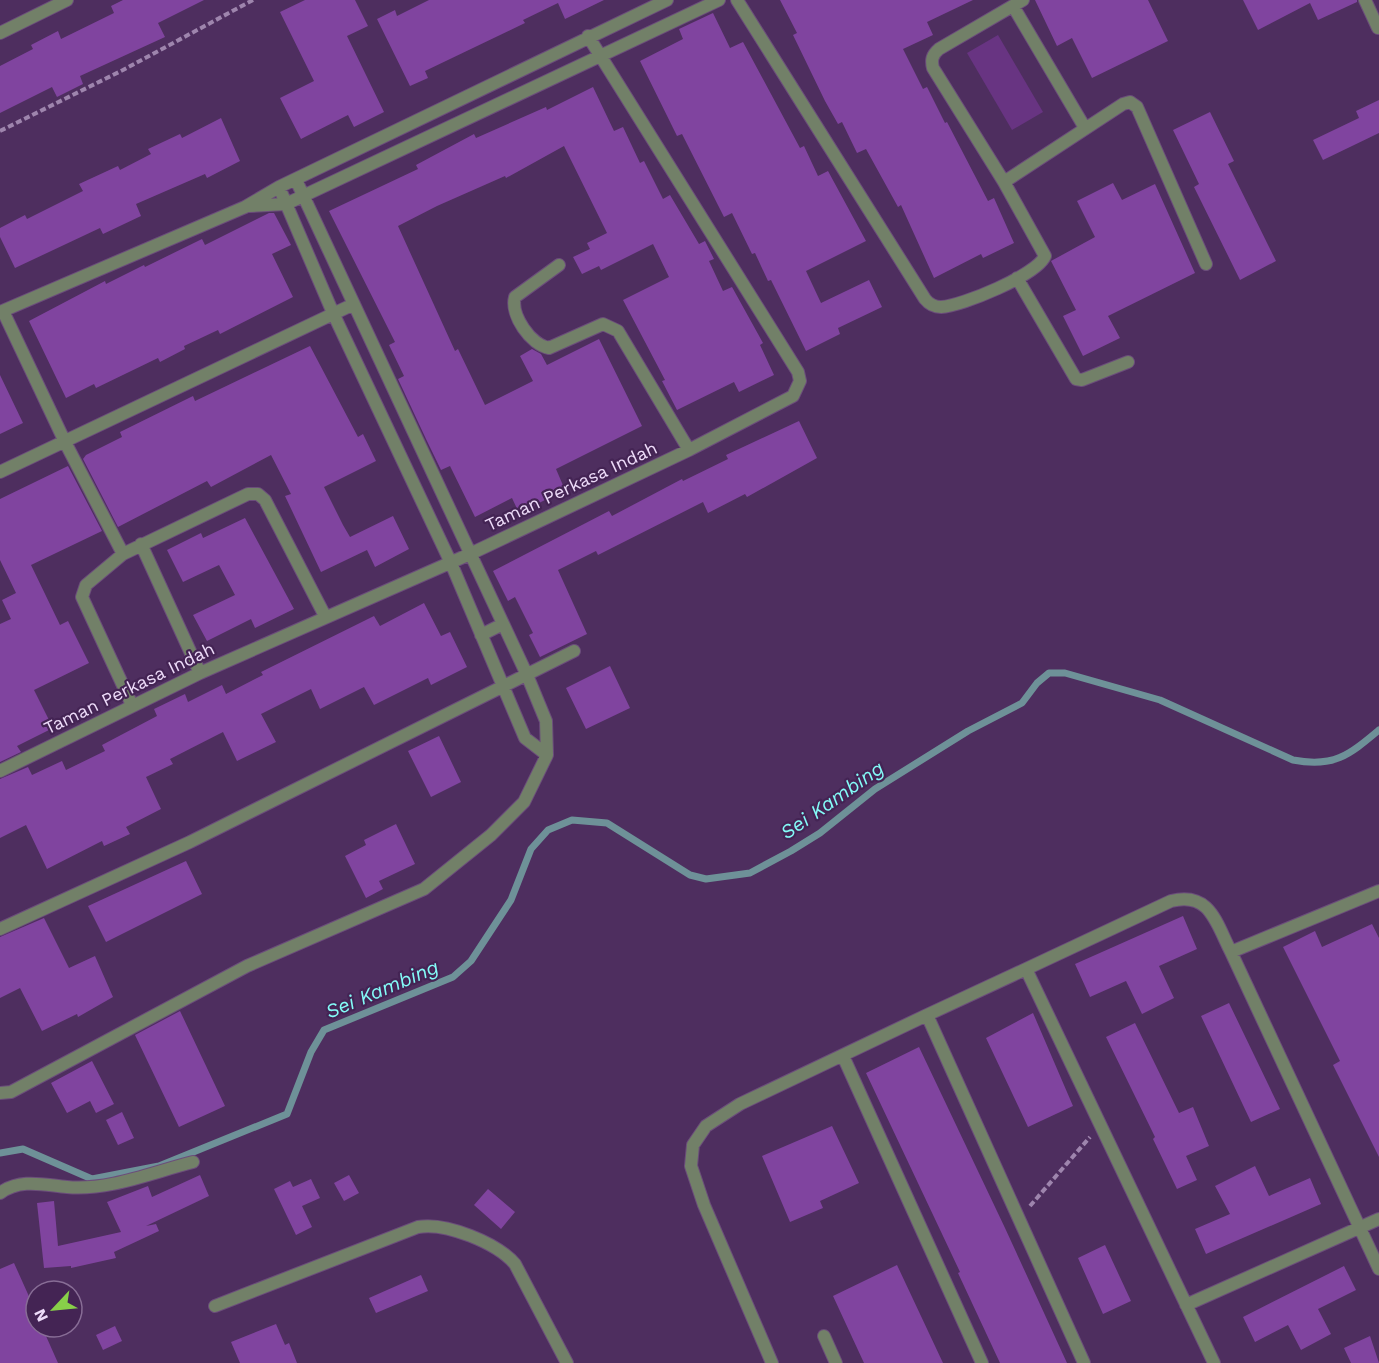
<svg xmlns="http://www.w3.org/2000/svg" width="1379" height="1363" font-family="'Work Sans',sans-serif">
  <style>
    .green { fill: #683482 }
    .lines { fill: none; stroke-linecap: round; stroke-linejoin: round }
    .stream { stroke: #6e9198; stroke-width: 7 }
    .building { fill: #80449f }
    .lane-casing { stroke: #6b4d7b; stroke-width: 14 }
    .street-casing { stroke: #6b4d7b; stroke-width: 14 }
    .path { stroke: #9e85ad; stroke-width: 4; stroke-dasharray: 6 3; stroke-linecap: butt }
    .lane { stroke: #728068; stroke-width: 12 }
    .street { stroke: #728068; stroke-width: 12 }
    .labels { text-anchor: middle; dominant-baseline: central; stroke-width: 4.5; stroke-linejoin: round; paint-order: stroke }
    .street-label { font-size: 18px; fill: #eddbf9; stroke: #442454 }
    .water-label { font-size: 20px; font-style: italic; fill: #84fbf7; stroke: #442454 }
  </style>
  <rect width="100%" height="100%" fill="#4e2e5f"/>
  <path class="green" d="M998 35 1043 112 1012 130 967 53Z"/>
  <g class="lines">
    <path class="stream" d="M0 1153 23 1149 92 1179 159 1166 287 1114 311 1052 324 1030 453 977 471 961 511 900 531 849 548 830 572 820 607 823 690 875 706 879 750 873 791 851 820 833 875 789 968 731 1022 703 1037 683 1049 673H1065L1160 700 1293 760C1334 768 1349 755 1379 730"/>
  </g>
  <path class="building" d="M123 0H204L158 23 165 37 80 76 83 84 57 97 52 87 0 113V66L33 49 31 45 58 31 61 39 114 13 111 6Z
    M305 0H355L368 26 347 36 384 112 354 127 348 115 301 139 280 98 314 81 280 12Z
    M429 0H604L565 19 558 3 523 20 525 23 425 71 428 78 410 86 377 19 395 10 397 16Z
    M780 0H973L927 22 933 35 903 49 923 89 927 87 945 123 947 122 988 201 994 198 1014 243 983 258 981 254 934 278 901 205 898 207 866 149 857 153 842 122 838 124 825 101 793 35 797 33Z
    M1035 0H1148L1168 41 1092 78 1072 38 1057 46Z
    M1243 0H1357V2L1318 20 1310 3 1258 30Z
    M713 13 730 48 743 42 800 148 804 146 818 176 828 171 866 241 806 271 821 303 869 280 882 307 838 328 840 334 806 351 771 280 768 281 755 253 752 254 732 213 724 217 682 134 677 136 640 61 683 39 679 29Z
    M593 87 614 131 623 127 640 163 644 161 663 199 670 195 699 244 705 241 714 259 709 261 723 291 732 287 763 343 760 345 774 375 739 392 734 382 677 410 662 381 665 380 623 300 669 277 653 244 601 270 599 266 582 274 573 257 590 249 587 243 607 233 564 146 506 178 505 176 437 206 398 226 455 351 458 349 485 405 533 381 520 356 532 349 541 354 547 365 599 339 642 426 556 469 565 490 519 513 512 498 475 517 450 466 441 470 426 439 398 379 404 376 389 345 395 342 329 211 418 169 416 165 474 134 476 138 546 107 547 110Z
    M1379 100V133L1323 160 1313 140 1359 118 1356 111Z
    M1210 112 1234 161 1228 164 1276 261 1240 280 1194 187 1199 184 1173 130Z
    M221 118 240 161 207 178 205 174 136 204 141 216 103 234 100 228 15 268 0 237V228L25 215 27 219 83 191 79 184 118 166 120 170 151 154 148 149 180 134 182 138Z
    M1113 183 1122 200 1155 184 1195 273 1108 316 1120 338 1083 356 1063 316 1076 310 1051 261 1095 237 1077 201Z
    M269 213H274L291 245 272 254 293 297 220 334 218 330 184 346 185 349 160 362 158 358 96 388 94 384 66 398 29 321 105 281 106 284 144 265 145 267 202 239 205 245Z
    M310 346 358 437 363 434 376 461 324 487 343 525 350 537 393 516 409 549 375 567 367 550 321 572 285 496 291 494 271 455 211 487 207 481 118 527 83 459 86 455 122 437 120 432 193 396 195 401Z
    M0 375 23 423 0 434Z
    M799 421 817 458 747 497 745 494 708 513 703 502 598 555 596 551 558 570 587 634 540 657 529 635 533 633 515 597 508 601 493 571 609 511 612 516 682 479 683 481 728 459 726 455Z
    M68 466 102 531 31 565 60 625 68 621 89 663 34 690 53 728 17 746 21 752 0 762V624L11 619 2 600 16 593 0 560V499Z
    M245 518 294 609 255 628 251 619 207 641 193 615 235 595 219 565 183 582 167 550 201 533 203 538Z
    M424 603 441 636 450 632 467 667 431 685 428 678 374 705 364 687 320 709 311 689 261 714 276 742 237 761 223 732 170 759 173 764 146 777 161 809 126 827 130 834 104 846 102 841 47 869 26 825 0 838V779L28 767 32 775 62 761 66 770 105 751 102 745 157 716 154 709 185 694 188 702 222 685 226 694 263 675 261 672 374 616 380 626Z
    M610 666 630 708 586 729 566 688Z
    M439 736 461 782 431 797 408 751Z
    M396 824 415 864 379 881 383 889 366 898 345 856 366 845 364 840Z
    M186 861 202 894 106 942 88 906Z
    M1183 916 1197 949 1159 966 1174 998 1142 1014 1126 981 1090 997 1075 964Z
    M44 918 69 968 95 956 113 997 78 1017 77 1014 42 1031 20 988 0 998V937Z
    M1372 924 1379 938V1157L1333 1065 1340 1061 1283 947 1315 931 1322 947Z
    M1229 1003 1280 1109 1251 1122 1201 1016Z
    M180 1011 225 1106 179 1127 135 1035Z
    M1033 1013 1073 1106 1028 1127 986 1038Z
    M1135 1023 1179 1113 1193 1107 1209 1146 1186 1156 1197 1180 1177 1189 1153 1139 1155 1137 1106 1037Z
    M919 1047 1005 1228 1067 1363H1000L958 1273 960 1272 866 1073Z
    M92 1061 114 1104 96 1113 90 1101 67 1113 51 1083Z
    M122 1112 134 1138 118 1145 106 1120Z
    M832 1126 859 1183 820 1201 823 1208 790 1222 762 1156Z
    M1255 1166 1269 1196 1310 1178 1321 1204 1206 1254 1195 1229 1230 1214 1215 1186Z
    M200 1175 209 1196 146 1226 156 1224 159 1231 114 1252 116 1258 71 1268V1266L44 1268 37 1203 54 1201 58 1246 121 1232 107 1202 148 1186 152 1197Z
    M349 1175 359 1193 344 1201 334 1183Z
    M311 1179 320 1198 302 1206 312 1227 296 1235 274 1189 290 1181 293 1187Z
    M488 1189 515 1212 501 1229 474 1205Z
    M1105 1245 1131 1301 1103 1314 1078 1258Z
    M14 1263 36 1312V1327H42L58 1363H0V1269Z
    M897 1265 943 1363H864L833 1296Z
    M1344 1266 1356 1290 1318 1309 1331 1334 1301 1350 1288 1325 1255 1342 1243 1317Z
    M421 1275 428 1291 376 1313 369 1298Z
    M276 1324 285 1345 289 1343 297 1363H240L231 1342Z
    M115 1326 122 1341 103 1350 96 1335Z
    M1370 1336 1379 1363H1351L1344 1348Z"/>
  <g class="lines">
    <g class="lane-casing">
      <path id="lane" d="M0 1193C21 1178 44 1185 67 1187 108 1191 153 1172 193 1162"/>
    </g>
    <g class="street-casing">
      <path id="street" d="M737 0 925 299C929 304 934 307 941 307 962 306 1037 275 1045 256L1004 182 933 68C931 60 932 55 939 49L1023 0
        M1365 0 1378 28
        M1013 6 1085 128
        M0 33 67 0
        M1004 182 1123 104 1130 102 1137 107 1206 264
        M279 187 333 313 451 563 525 738 547 755
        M249 206 286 204 719 0
        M559 265 515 297C510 315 531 345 549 348L603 324 618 331 689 450
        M1017 278 1076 379 1082 380 1128 362
        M3 311 65 442 123 554 248 494H258L265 500 325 616
        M0 312 245 207 279 187 667 0
        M0 472 354 304
        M141 544 200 673
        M123 554 86 585 82 597 132 705
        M481 635 503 624
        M0 771 200 673 470 554 689 450 793 396 800 381 798 372 588 36
        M0 929 190 842 574 651
        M1231 952 1379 891
        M1026 969 1171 901C1210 891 1216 923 1231 952L1379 1269
        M927 1015 1026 969 1214 1363
        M843 1056 982 1363
        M0 1093 11 1092 247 966 424 889 491 835 524 802 547 755 546 721 527 675 296 180
        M1186 1305 1379 1219
        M215 1306 418 1227C446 1222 497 1243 515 1264L567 1363
        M824 1336 836 1363
        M772 1363 704 1205 691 1166 693 1145 706 1126 740 1104 927 1015 1084 1363"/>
    </g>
    <path class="path" d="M0 131 123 70 253 0
      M1030 1206 1090 1137"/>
    <use href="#lane" class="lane"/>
    <use href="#street" class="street"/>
  </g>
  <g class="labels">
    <g class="street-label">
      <text transform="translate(571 486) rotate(-25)">Taman Perkasa Indah</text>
      <text transform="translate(129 688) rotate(-26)">Taman Perkasa Indah</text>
    </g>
    <g class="water-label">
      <text transform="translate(832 800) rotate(-35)">Sei Kambing</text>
      <text transform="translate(382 989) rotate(-23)">Sei Kambing</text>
    </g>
  </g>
  <g transform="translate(54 1309) rotate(244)"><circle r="28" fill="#442454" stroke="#886d96" stroke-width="1.5"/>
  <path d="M0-4.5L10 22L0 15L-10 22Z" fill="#88cf49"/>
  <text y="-9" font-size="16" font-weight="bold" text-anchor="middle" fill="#eddbf9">N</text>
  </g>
</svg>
